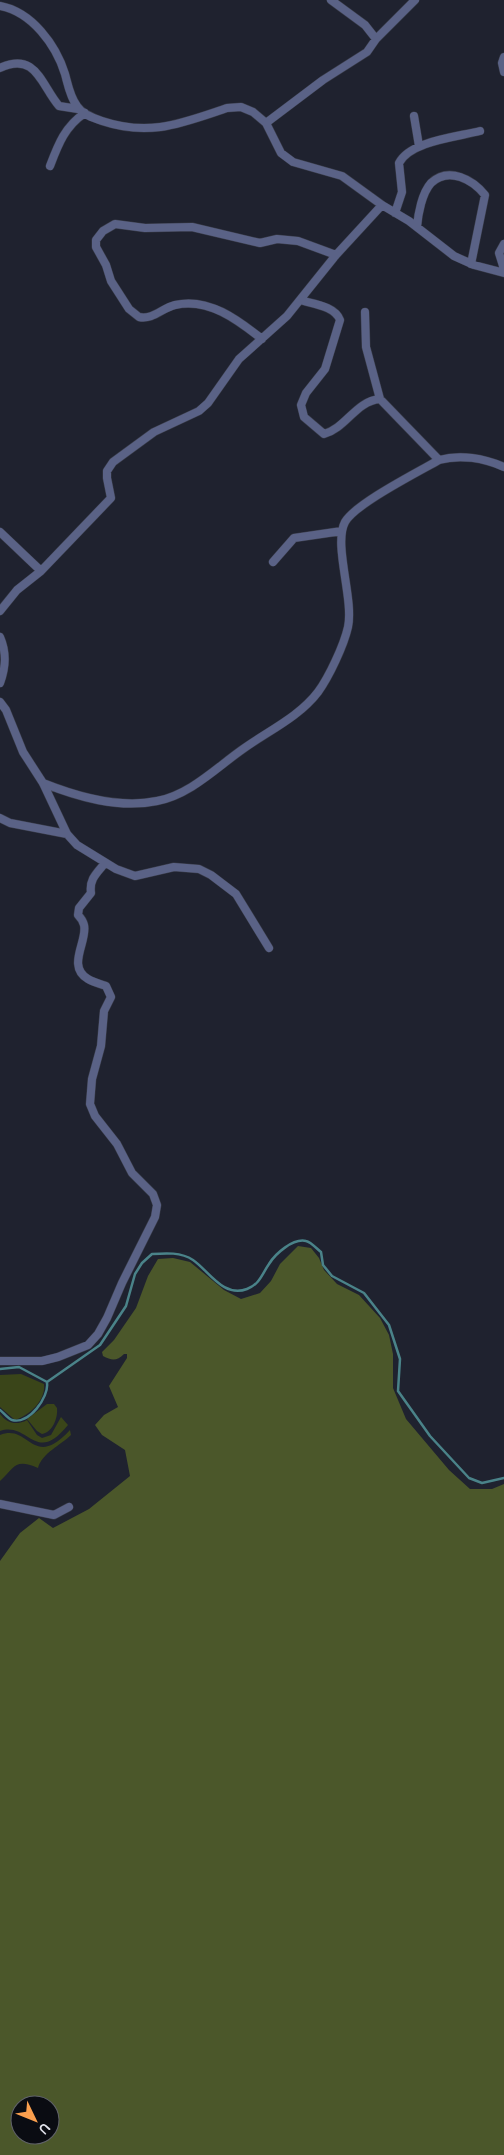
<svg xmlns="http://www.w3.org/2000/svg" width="504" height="2155" font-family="Quicksand,sans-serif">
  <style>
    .green { fill: #3a4519 }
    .forest { fill: #4b572a; fill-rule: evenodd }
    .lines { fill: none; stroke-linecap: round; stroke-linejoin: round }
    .stream { stroke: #4a8389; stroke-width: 2.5 }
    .minor-casing { stroke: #3a3d4a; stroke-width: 9 }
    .minor { stroke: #5a6286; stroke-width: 8 }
  </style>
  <rect width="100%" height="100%" fill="#1f222f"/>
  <path class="green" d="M21 1374 44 1384C46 1400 30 1415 15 1420L0 1407V1375Z
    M47 1404H54L57 1408C58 1418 53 1432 42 1434L37 1431 27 1419Z
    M0 1414C7 1423 16 1426 27 1420L37 1435 42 1438 51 1435 61 1417 68 1425C35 1466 29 1421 0 1431Z
    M70 1430 71 1435C61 1445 42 1453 38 1468 15 1458 15 1467 0 1481V1435C30 1423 32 1471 70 1430Z"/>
  <path class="forest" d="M298 1246 311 1248 319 1258 324 1270 337 1284 359 1295 380 1318 389 1335 393 1354V1388L406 1419 449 1470 470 1489H492L504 1484V2155H0V1561L20 1533 39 1518 53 1528 89 1509 130 1476 125 1450 102 1435 95 1425 104 1415 118 1407 109 1386 127 1358V1354H124C117 1361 112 1361 103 1356L102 1352 114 1340 136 1308 148 1276 158 1259 173 1258 190 1262 224 1290 241 1299 260 1293 271 1281 280 1264ZM20 2105H50V2135H20Z"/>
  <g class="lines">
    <path class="stream" d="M0 1369 19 1367 47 1382 100 1345 126 1306 135 1274 142 1263 152 1254C166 1253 181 1252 193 1260 209 1271 223 1298 247 1289 260 1284 262 1274 269 1264 275 1254 293 1238 306 1241 311 1242 317 1249 321 1252L323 1265 332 1276 364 1293 389 1325 400 1359 398 1391 430 1436 469 1478 482 1483 504 1478
      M0 1410C4 1413 8 1419 12 1420 29 1425 49 1397 47 1383"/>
    <g class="minor-casing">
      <path id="minor" d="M0 6C32 12 56 45 65 74 68 85 70 97 77 106 82 114 93 118 102 121 150 137 182 123 227 108L241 107 253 112 266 123 281 153 293 162 342 176 382 205 409 221 454 256 474 265 504 273
        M376 39 415 0
        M504 57 502 63 504 72
        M0 68C36 51 41 85 59 106L78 109
        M414 116 419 146
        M266 123 323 80 367 52 376 39 365 25 331 0
        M50 166C58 145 65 126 85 113
        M395 213 402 192 399 163C410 141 457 137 480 131
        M417 227C418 214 422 193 431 183 449 166 473 180 485 195L471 264
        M504 244 499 253 504 269
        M300 300C313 304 335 306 340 320L325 369 306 393 301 405 304 417 324 434C346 428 356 401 380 399
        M365 312 366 347 380 399 439 460
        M262 339C238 320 208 297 175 305 162 308 153 320 139 317L129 309 111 281 106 265 96 247V240L103 231 115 224 145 228 192 227 260 243 277 239 298 241 336 255
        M0 532 41 571
        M273 562 294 538 342 531
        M0 611 17 590 41 571 111 498 107 478V471L113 462 154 432 199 411 208 403 239 359 287 316 336 255 382 205
        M0 637C7 653 6 667 0 683
        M0 702 6 710 23 752 43 783 67 834 77 845 116 869 135 876 174 867 199 869 211 875 236 894 269 948
        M43 783C78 797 119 809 157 801 190 795 217 767 243 749 268 731 299 717 318 692 329 677 344 645 348 627 354 599 333 544 345 522 355 504 418 472 439 460 460 454 484 458 504 467
        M0 818 10 823 67 834
        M0 1361H42L58 1357 88 1345 98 1334 107 1318 122 1283 155 1217 157 1205 153 1194 132 1173 117 1144 95 1116 90 1104 92 1079 101 1046 104 1011 111 997 106 986C100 984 93 982 88 979 66 966 88 941 84 925 83 921 80 917 78 915L79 908 91 893C89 879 97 873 105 863
        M0 1504 54 1515 69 1507"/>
    </g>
    <use href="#minor" class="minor"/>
  </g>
  <g transform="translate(35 2120) rotate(133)"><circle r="24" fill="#0a0c12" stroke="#60626a"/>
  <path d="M0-4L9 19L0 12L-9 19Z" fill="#fa9f4e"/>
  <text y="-8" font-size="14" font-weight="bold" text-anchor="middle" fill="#e2e4ed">U</text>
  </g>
</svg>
